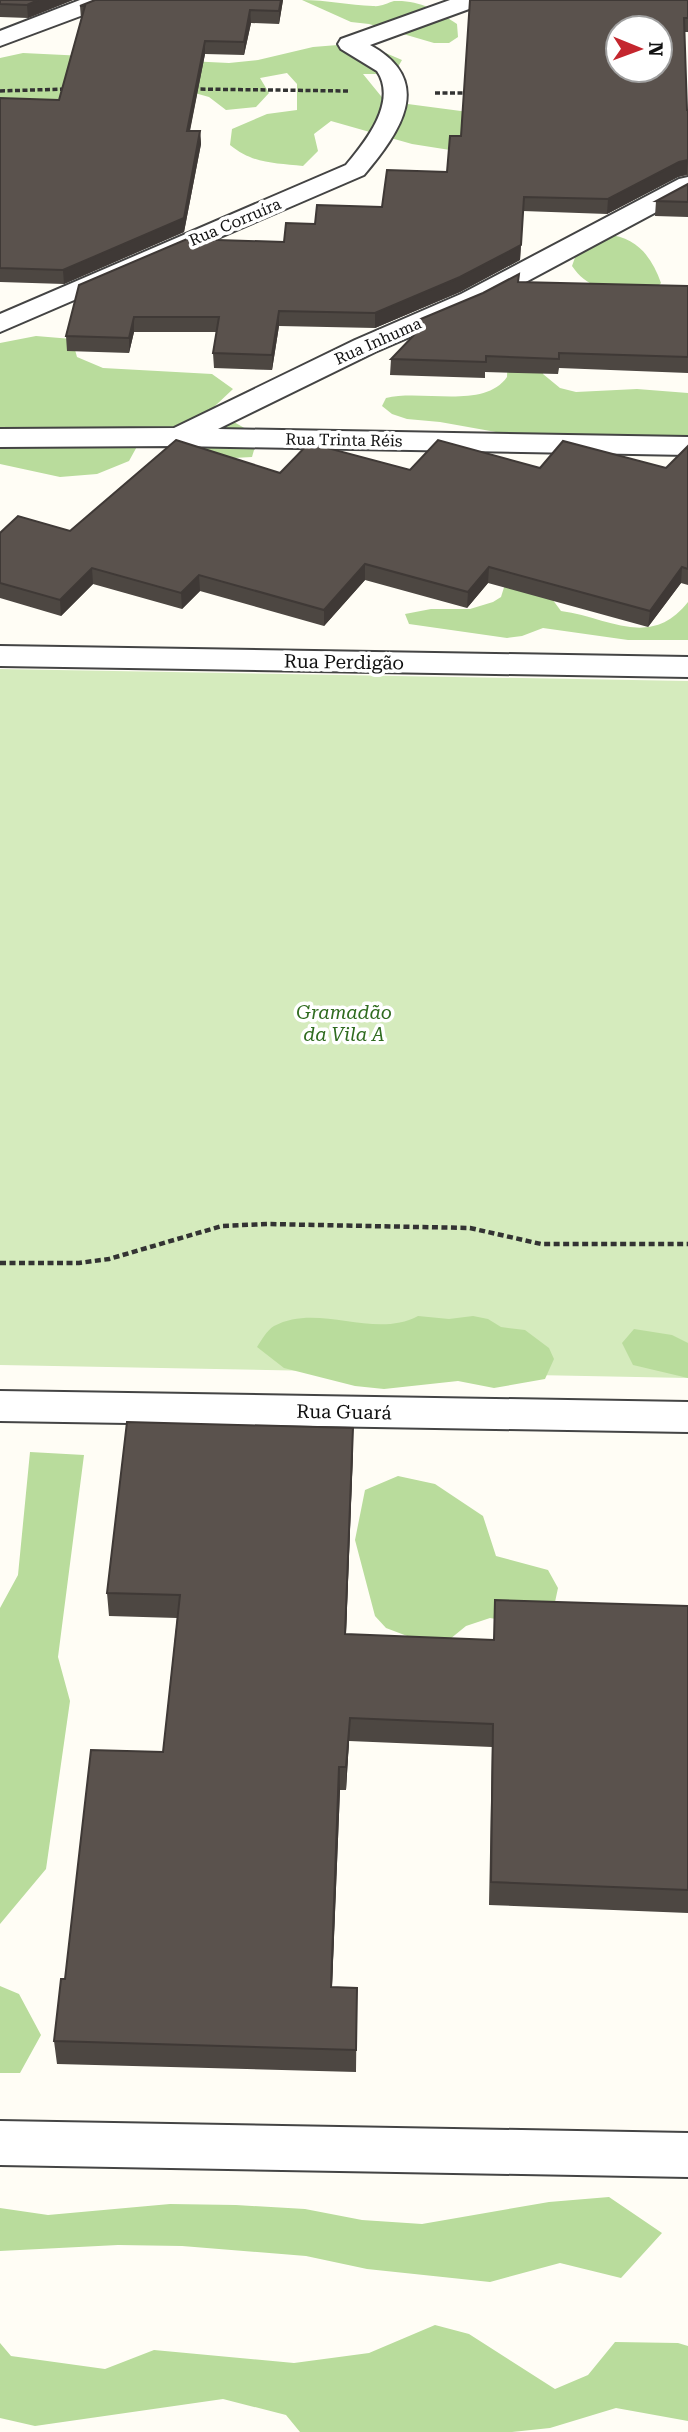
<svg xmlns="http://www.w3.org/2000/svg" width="688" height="2432" font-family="'Roboto Serif',serif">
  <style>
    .green { fill: #d5ebbd }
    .forest { fill: #b9dc9c }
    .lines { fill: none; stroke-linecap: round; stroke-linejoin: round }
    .street-casing { stroke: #444; stroke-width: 4 }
    .path-far1 { stroke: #333; stroke-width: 3.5; stroke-dasharray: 5 2.5; stroke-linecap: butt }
    .path { stroke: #333; stroke-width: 4.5; stroke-dasharray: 6 3.5; stroke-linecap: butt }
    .street { fill: #fff; fill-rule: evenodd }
    .wall { fill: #4d4742 }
    .shaded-wall { fill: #3f3936 }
    .building { fill: #5a524d; stroke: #3f3936; stroke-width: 2; fill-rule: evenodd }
    .labels { text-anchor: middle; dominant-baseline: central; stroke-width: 7; stroke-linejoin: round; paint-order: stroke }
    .far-street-label { font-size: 16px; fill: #111; stroke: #fff }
    .street-label { font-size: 19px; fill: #111; stroke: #fff }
    .park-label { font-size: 19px; font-style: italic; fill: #2f6b1f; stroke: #fff }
  </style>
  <rect width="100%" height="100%" fill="#fffdf5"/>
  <path class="green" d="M0 669 688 681V1378L0 1365Z"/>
  <path class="forest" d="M302 0C327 0 349 5 373 6 381 7 387 3 394 1 420 0 436 10 457 24L458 37 449 43H434L369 24 351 22Z
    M350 44 381 51 402 60 394 74H363L385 101 476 113 491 127 450 150 412 144 331 121 314 134 318 151 303 166C275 163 253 164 230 145L232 129 267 114 297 110V84L287 73 260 78 269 93 256 107 226 110 209 97 184 90 0 109V58L23 53 229 63 258 60 313 47Z
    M607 235C636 236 652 257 661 283L655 290C620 288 593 297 572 266L578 249Z
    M36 336 72 339 77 357 103 368 212 374 233 389 215 406 234 422 258 436 252 457 215 459 140 441 129 461 97 474 60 477 0 464V343Z
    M508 351 542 365 543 374 560 388 576 392 637 389 688 393V436H518L440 422 407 419 392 414 382 406 386 398C422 389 484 410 507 377Z
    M506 581 541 584 561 611C608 617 650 650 688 602V640H628L543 628 522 636 507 638 409 624 405 614 431 609H470L493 602 501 597Z
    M418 1316 449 1319 473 1316 488 1319 501 1327 525 1330 549 1348 554 1359 545 1379 494 1388 458 1381 384 1389 355 1386 284 1368 257 1347C261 1341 267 1330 274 1326 319 1302 373 1340 418 1316Z
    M634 1329 672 1335 688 1343V1378L633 1365 622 1343Z
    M30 1452 84 1455 58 1657 70 1701 46 1869 0 1924V1608L18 1575Z
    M398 1476 435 1484 483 1516 496 1556 548 1570 558 1588 552 1616 514 1622 490 1618 466 1626 439 1648 386 1628 375 1616 355 1540 365 1490Z
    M0 1986 19 1994 41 2035 20 2073H0Z
    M609 2197 662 2233 621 2278 560 2263 490 2282 367 2269 306 2256 182 2246 118 2245 0 2251V2208L48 2215 170 2204 236 2205 305 2209 362 2220 422 2224 549 2202Z
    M435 2325 469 2334 555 2389 588 2375 615 2342 678 2343 688 2346V2421L616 2408 550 2428 512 2432H300L286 2415 223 2399 35 2426 0 2418V2343L11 2356 105 2369 154 2350 294 2363 369 2353Z"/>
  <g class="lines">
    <g class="street-casing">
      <path id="street" d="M80 0H114L110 5 0 46V31Z
        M450 0H484L480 5 370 45C436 81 400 132 364 175L0 332V314L346 165C365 142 398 102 377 71L341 49 338 44 341 39Z
        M688 177V195L481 306 375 352 218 429 688 437V455L178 446 0 447V429L174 428 355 340 461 294 679 179Z
        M0 646 688 657V677L0 666Z
        M0 1391 688 1402V1432L0 1421Z
        M0 2121 688 2133V2177L0 2165Z"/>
    </g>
    <path class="path-far1" d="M193 89 349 91
      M0 91 66 89
      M435 93H468"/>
    <path class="path" d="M0 1263H79L109 1259 222 1226 267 1224 470 1228 541 1244H688"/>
    <use href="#street" class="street"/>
  </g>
  <path class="wall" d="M0 0H73L28 18 0 17Z
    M283 0 279 24 251 23 244 55 205 54 190 131H200L201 144 184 232 64 284 0 282V98L59 100 81 19 80 6Z
    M688 0V32H684L687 110H688V175L678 177 607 214 523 211 520 260 460 292 375 328 279 326 272 370 214 368 213 353 217 332H134L129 353 67 351 66 336 284 242 315 224 382 207 447 172 461 136Z
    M688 184V217L655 216 656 201Z
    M518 282 688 286V373L559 368 558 374 485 372V378L390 375 391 359Z
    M688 446V585L681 583 648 627 488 583 467 608 365 580 324 626 200 591 182 609 93 584 61 616 0 598V533L70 531 280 473 540 468H666Z
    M353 1451 346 1634 494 1640 688 1606V1913L489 1905 492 1747 349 1741 346 1790H340L332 1987 357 1988 356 2072 57 2064 54 2041 65 1979 163 1752 177 1618 109 1616 107 1593Z"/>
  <path class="shaded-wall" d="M38 0H73L28 18 27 5Z
    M281 0H283L279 24V11Z
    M250 10 251 23 244 55V42Z
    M205 41V54L187 144V131Z
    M200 131 201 144 184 232 64 284 63 270Z
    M688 160 687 174 678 177 607 214 608 199 679 162Z
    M524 197 520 260 460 292 375 328V313Z
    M279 311V326L272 370V355Z
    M134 317V332L129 353V338Z
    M365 564V580L324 626V610Z
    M489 567 488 583 467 608 468 592Z
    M682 567 681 583 648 627 650 611Z
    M92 568 93 584 61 616 60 600Z
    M199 575 200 591 182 609 181 593Z
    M353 1428V1451L345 1657V1634Z
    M350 1718 349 1741 346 1790V1767Z
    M339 1767 340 1790 331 2009V1987Z"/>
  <path class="building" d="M0 0H38L27 5 0 4Z
    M95 0H281L279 11 250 10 244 42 205 41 187 131H200L184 218 63 270 0 268V98L59 100 85 6H80Z
    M470 0H688V18H684L687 110H688V160L679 162 608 199 524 197 521 245 460 277 375 313 279 311 272 355 213 353 219 317H134L129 338 66 336 79 285 187 239 284 242 286 223 315 224 317 205 382 207 387 170 447 172 450 136H461ZM618 28H660V70H618Z
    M688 184V202L656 201Z
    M519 274 518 282 688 286V357L559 353V359L486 356V362L391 359 415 334 416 321 483 293Z
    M176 440 280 473 309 443 410 470 438 440 540 468 563 441 666 468 688 446V569L682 567 650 611 489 567 468 592 365 564 324 610 199 575 181 593 92 568 60 600 0 583V533L18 516 70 531Z
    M127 1422 353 1428 345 1634 494 1640 495 1600 688 1606V1890L491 1882 493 1724 350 1718 346 1767H339L331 1987 357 1988 356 2050 54 2041 61 1979H65L91 1750 163 1752 180 1595 107 1593Z"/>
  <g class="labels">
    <g class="far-street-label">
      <text transform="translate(235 222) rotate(-23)">Rua Corruíra</text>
      <text transform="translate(378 341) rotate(-24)">Rua Inhuma</text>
      <text transform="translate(344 440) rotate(1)">Rua Trinta Réis</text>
    </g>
    <g class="street-label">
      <text transform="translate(344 662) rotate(1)">Rua Perdigão</text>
      <text transform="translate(344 1412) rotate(1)">Rua Guará</text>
    </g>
    <g class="park-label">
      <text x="344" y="1012">Gramadão<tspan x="344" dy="22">da Vila A</tspan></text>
    </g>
  </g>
  <g transform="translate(639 49) rotate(91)"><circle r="33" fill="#ffffff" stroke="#a0a0a0" stroke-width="2"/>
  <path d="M0-5L12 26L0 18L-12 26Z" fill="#c4262e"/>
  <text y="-10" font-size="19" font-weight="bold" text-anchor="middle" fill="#111111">N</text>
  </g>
</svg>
